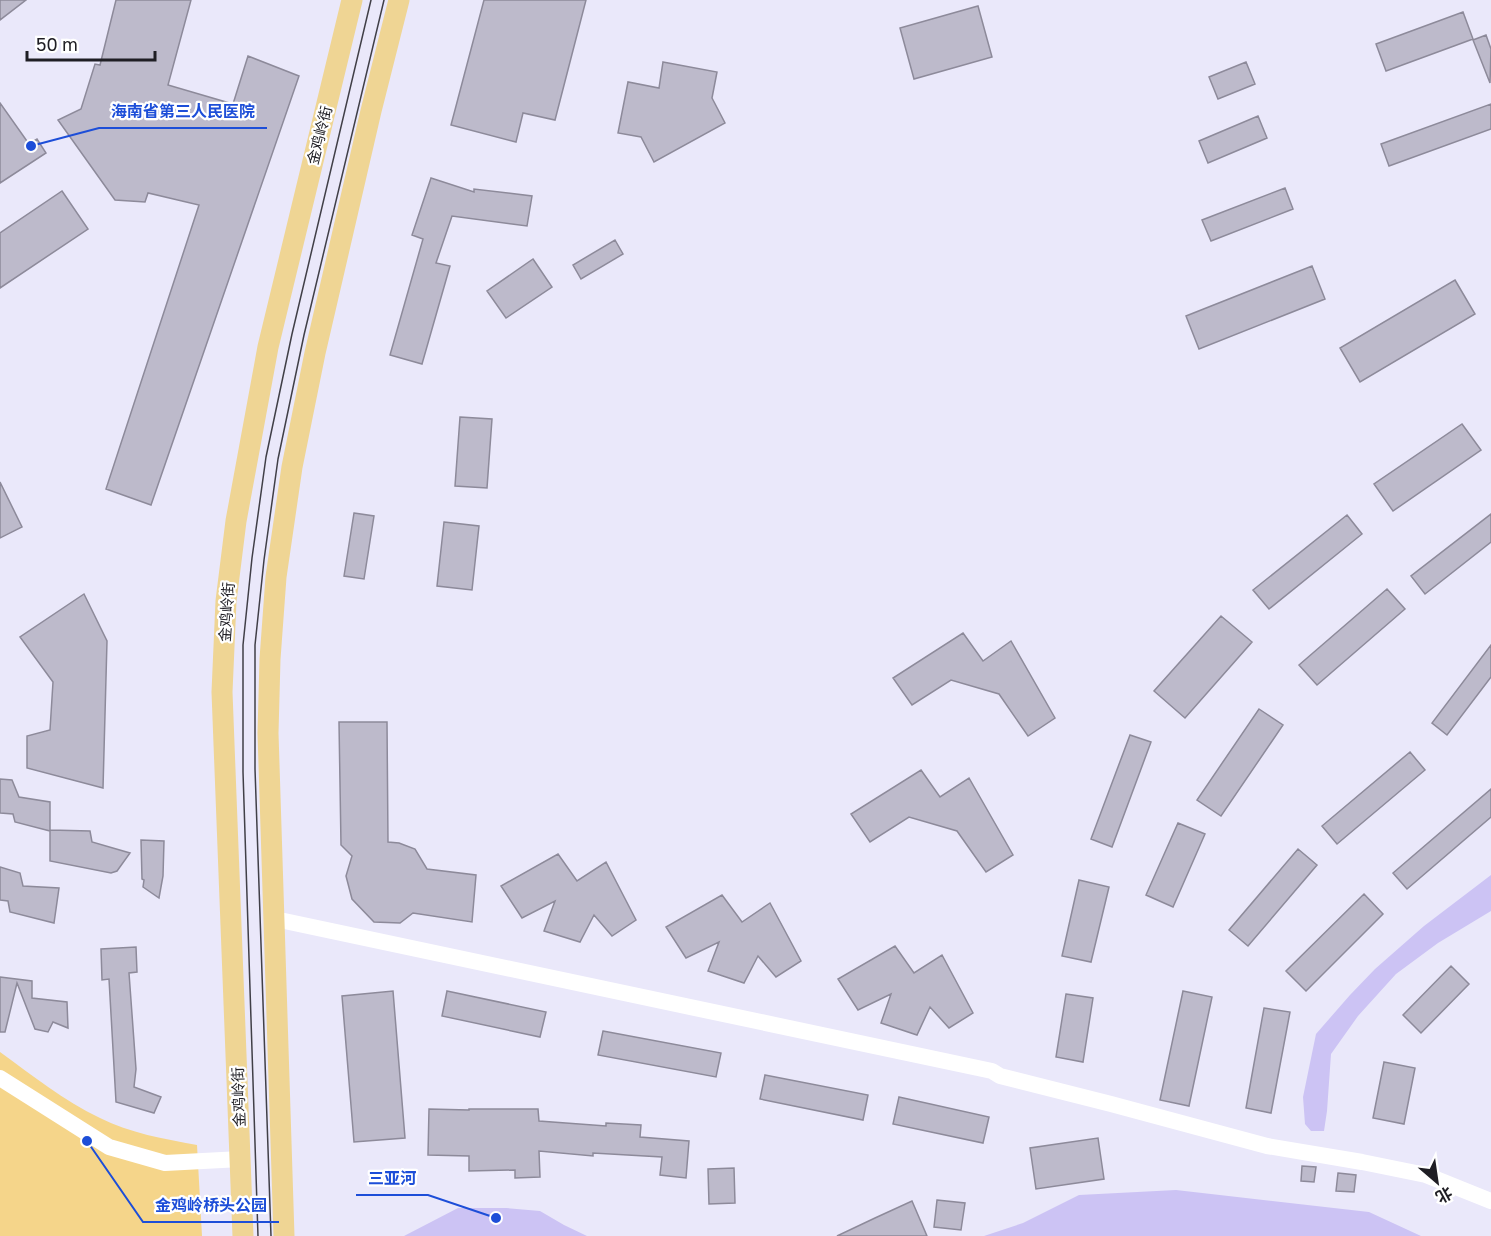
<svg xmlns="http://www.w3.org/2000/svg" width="1491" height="1236" font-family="'Golos Text','Noto Sans SC',sans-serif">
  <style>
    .green { fill: #f5d58a }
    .water { fill: #ccc3f4 }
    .building { fill: #bdbacb; stroke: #8d8a9a; stroke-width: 1.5 }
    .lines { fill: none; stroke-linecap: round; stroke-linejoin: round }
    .minor { stroke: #fff; stroke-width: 16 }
    .major { stroke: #efd594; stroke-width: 21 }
    .tram { stroke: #403f47; stroke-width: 1.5 }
    .labels { text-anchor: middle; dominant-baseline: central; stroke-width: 4.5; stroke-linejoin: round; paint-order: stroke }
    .street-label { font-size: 15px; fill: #1f1e24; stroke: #fff }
    .leader { fill: none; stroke: #1d4ed8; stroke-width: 2 }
    .callout-dot { fill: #1d4ed8; stroke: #fff; stroke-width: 2 }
    .callout-label { font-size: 16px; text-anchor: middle; font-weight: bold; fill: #1d4ed8; stroke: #fff; stroke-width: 4.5; stroke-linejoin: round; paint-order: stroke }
  </style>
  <rect width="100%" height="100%" fill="#eae8fa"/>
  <path class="green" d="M0 1052C32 1075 64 1101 100 1118 130 1133 164 1139 197 1145L202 1236H0Z"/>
  <path class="water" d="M1491 875V911L1438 943 1396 974 1358 1016 1331 1054 1327 1111 1324 1131H1311L1305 1124 1303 1097 1316 1034 1350 995 1375 969 1424 926Z
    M1176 1190 1369 1212 1421 1236H984L1023 1223 1079 1195Z
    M458 1208H506L540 1211 564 1225 587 1236H404Z"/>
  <path class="building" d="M0 0H26L0 20Z
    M116 0H191L168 85 233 104 248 56 299 76 151 505 106 489 199 205 148 193 145 202 115 200 58 120 81 109 95 64 100 65Z
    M484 0H586L555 120 523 113 516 142 451 125Z
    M978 6 992 57 914 79 900 28Z
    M1463 12 1473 39 1386 71 1376 44Z
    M1486 35 1491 49 1490 83 1473 40Z
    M663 62 717 72 712 98 725 123 654 162 641 137 618 133 628 82 659 88Z
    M1246 62 1255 84 1218 99 1209 77Z
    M0 103 29 144 37 139 46 153 0 183Z
    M1491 104V129L1389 166 1381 144Z
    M1258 116 1267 138 1208 163 1199 141Z
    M431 178 474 192V189L532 196 527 226 452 216 436 263 450 266 422 364 390 355 423 239 412 235Z
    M1285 188 1293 209 1211 241 1202 220Z
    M62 191 88 229 0 288V233Z
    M615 240 623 254 581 279 573 265Z
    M533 259 552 287 506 318 487 291Z
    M1312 266 1325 299 1199 349 1186 316Z
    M1455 280 1475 314 1360 382 1340 348Z
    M460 417 492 419 487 488 455 486Z
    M1462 424 1481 450 1393 511 1374 484Z
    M0 482 22 527 0 538Z
    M354 513 374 516 364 579 344 576Z
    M1491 514V542L1425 594 1411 576Z
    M1347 515 1362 534 1269 609 1253 590Z
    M444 522 479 526 472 590 437 586Z
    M1387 589 1405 609 1317 685 1299 665Z
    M84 594 107 641 103 788 27 768V736L50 730 53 682 20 637Z
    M1221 616 1252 642 1185 718 1154 691Z
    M963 633 983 661 1011 641 1055 718 1028 736 999 694 951 680 912 705 893 678Z
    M1491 645V677L1447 735 1432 723Z
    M1259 709 1283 725 1221 816 1197 800Z
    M339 722H387L388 842 399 843 415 849 427 869 476 875 472 922 413 913 400 923 374 922 352 899 346 876 352 856 341 845Z
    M1130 735 1151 742 1112 847 1091 839Z
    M1410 752 1425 770 1337 844 1322 826Z
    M921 770 940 797 969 778 1013 855 986 872 957 831 909 817 870 842 851 814Z
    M0 779 12 780 19 797 50 802V831L15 822 13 814 0 813Z
    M1491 789V817L1407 889 1393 873Z
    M1178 823 1205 834 1173 907 1146 895Z
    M50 830 90 831 92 842 130 853 117 871 111 873 50 861Z
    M141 840 164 841 163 876 159 898 143 887 144 880 142 879Z
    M1298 849 1317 865 1248 946 1229 930Z
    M558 854 577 881 606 862 636 920 612 936 594 915 580 942 544 931 555 901 522 918 501 886Z
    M0 867 20 873 23 886 59 888 54 923 10 912 8 901 0 900Z
    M1079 880 1109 887 1091 962 1062 956Z
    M1364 894 1383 914 1306 991 1286 971Z
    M722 895 742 922 770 903 801 961 776 977 758 956 744 983 708 971 719 942 686 958 666 927Z
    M895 946 914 973 942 955 973 1013 949 1028 930 1007 917 1035 881 1023 891 994 858 1010 838 979Z
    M136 947 137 972 129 973 136 1069 134 1087 161 1097 154 1113 116 1102 109 979 102 980 101 949Z
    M1451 966 1469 984 1421 1033 1403 1015Z
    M0 977 32 981V998L67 1002 68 1028 53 1022 48 1032 35 1029 17 983 5 1032H0Z
    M393 991 405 1138 354 1142 342 996Z
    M447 991 546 1012 540 1037 442 1016Z
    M1183 991 1212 997 1189 1106 1160 1100Z
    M1066 994 1093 998 1083 1062 1056 1057Z
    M1264 1008 1290 1012 1271 1113 1246 1108Z
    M603 1031 721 1053 716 1077 598 1055Z
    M1384 1062 1415 1068 1404 1124 1373 1118Z
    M765 1075 868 1095 863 1120 760 1099Z
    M899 1097 989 1117 983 1143 893 1124Z
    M429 1109 469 1110V1109H538L539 1121 606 1126V1123L641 1125 640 1137 689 1141 686 1178 660 1175 662 1157 593 1153V1156L539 1151 540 1177 515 1178V1170L469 1171V1156L428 1155Z
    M1098 1138 1104 1179 1036 1189 1030 1148Z
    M1302 1166 1316 1167 1314 1182 1301 1181Z
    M734 1168 735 1203 709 1204 708 1169Z
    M1338 1173 1356 1175 1354 1192 1336 1191Z
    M937 1200 965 1203 961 1230 934 1227Z
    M912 1201 927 1236H837L875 1218Z"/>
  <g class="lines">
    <path class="minor" d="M275 919 992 1071 1000 1076 1111 1104 1267 1146 1362 1162 1426 1175 1491 1201
      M0 1078 109 1147 165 1163 241 1159"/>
    <path class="major" d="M243 1236 222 692 226 601 236 521 268 347 352 0
      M284 1236 268 733 270 659 276 577 292 467 315 353 371 111 399 0"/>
    <path class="tram" d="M258 1236 243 772V645L252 558 266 457 292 334 371 0
      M271 1236 255 769V645L264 560 278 459 304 335 384 0"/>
  </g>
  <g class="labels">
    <g class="street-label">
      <text transform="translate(319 135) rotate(-76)">金鸡岭街</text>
      <text transform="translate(226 612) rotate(-86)">金鸡岭街</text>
      <text transform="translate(238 1097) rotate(-92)">金鸡岭街</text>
    </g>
  </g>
  <path class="leader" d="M31 146L99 128H267M496 1218L428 1195H356M87 1141L143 1222H279"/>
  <g class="callout-dot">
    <circle cx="31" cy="146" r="6"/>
    <circle cx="496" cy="1218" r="6"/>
    <circle cx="87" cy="1141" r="6"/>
  </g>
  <g class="callout-label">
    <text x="183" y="117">海南省第三人民医院</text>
    <text x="392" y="1184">三亚河</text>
    <text x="211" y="1211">金鸡岭桥头公园</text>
  </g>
  <g transform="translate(1437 1182) rotate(151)" stroke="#ffffff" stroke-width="4.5" paint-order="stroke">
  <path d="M0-4.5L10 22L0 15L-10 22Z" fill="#1f1e24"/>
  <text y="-9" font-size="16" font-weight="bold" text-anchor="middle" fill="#1f1e24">北</text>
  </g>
  <path d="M27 51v9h128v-9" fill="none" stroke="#1f1e24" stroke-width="3"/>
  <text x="36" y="51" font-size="18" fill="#1f1e24" stroke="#ffffff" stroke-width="4.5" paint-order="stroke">50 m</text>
</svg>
